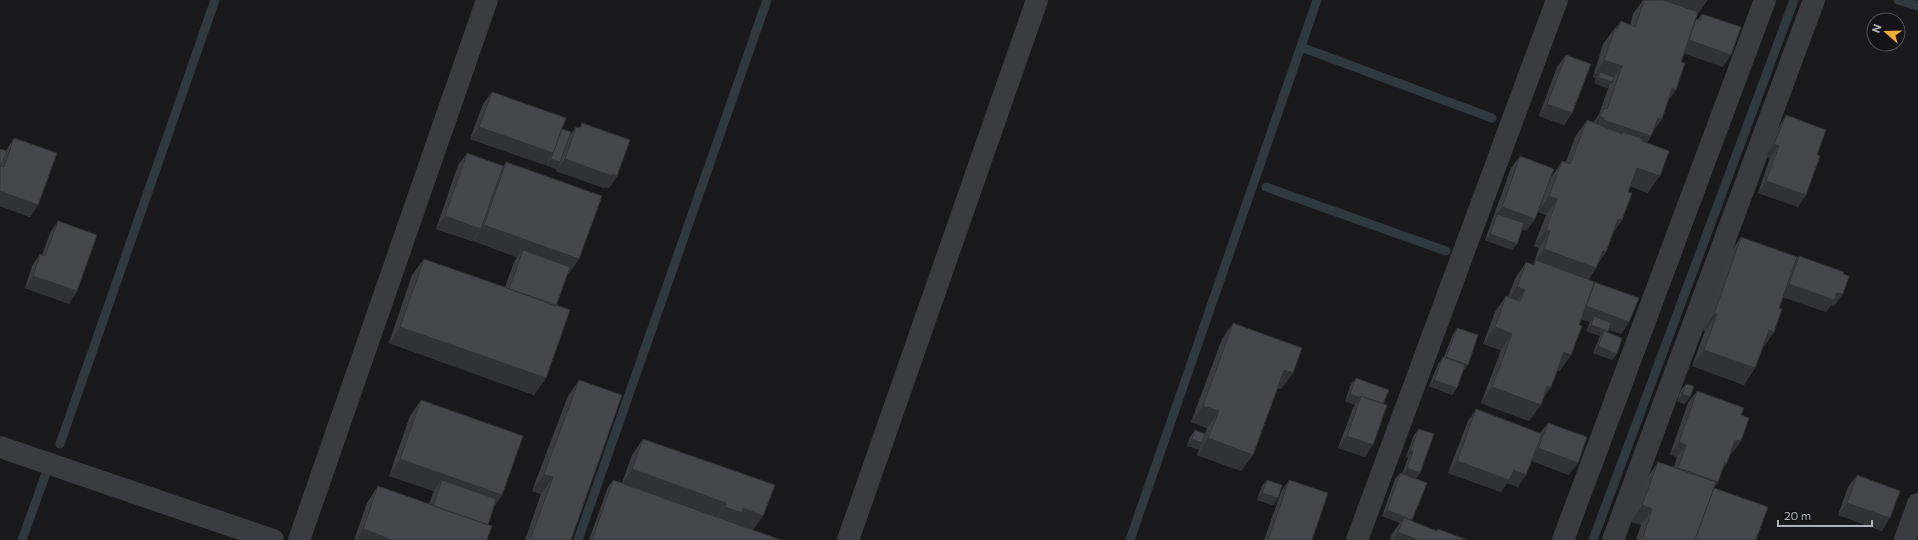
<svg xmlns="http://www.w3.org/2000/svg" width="1918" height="540" font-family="Commissioner,sans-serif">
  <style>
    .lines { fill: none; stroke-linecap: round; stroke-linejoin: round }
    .stream { stroke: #2f3940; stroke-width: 9 }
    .minor { stroke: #3a3c41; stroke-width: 22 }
    .wall { fill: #3c3d41 }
    .shaded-wall { fill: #313235 }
    .building { fill: #46474c; stroke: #313235 }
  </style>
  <rect width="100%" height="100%" fill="#19191c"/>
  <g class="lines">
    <path class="stream" d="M1898 0 1918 6
      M1301 47 1492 118
      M1266 187 1446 251
      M60 444 215 0
      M22 540 45 476
      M578 540 767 0
      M1130 540 1317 0
      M1593 540 1794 0"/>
    <path class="minor" d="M0 447 273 540
      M299 540 487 0
      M848 540 1037 0
      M1357 540 1557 0
      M1563 540 1765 0
      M1613 540 1814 0
      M1905 540 1918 504"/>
  </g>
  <path class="wall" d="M1643 0H1707L1697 15 1695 19 1697 20 1702 14 1723 67 1684 53 1668 101 1651 136 1647 143 1648 193 1630 186 1628 192 1622 220 1613 233 1606 252 1598 263 1596 268 1588 280 1629 322 1621 334 1609 329 1607 332 1617 354 1612 360 1593 353 1600 336 1586 331 1590 322 1581 319 1560 371 1558 370 1542 401 1529 421 1481 403 1501 350 1483 344 1495 312 1506 296 1508 297 1515 279 1526 262 1533 265 1539 248 1534 246 1546 215 1538 212 1551 178 1562 161 1566 162 1575 137 1587 120 1593 123 1599 114 1609 86 1607 88 1594 83 1596 78 1593 77 1603 44 1615 28H1616L1621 21 1630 25 1633 14Z
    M1566 55 1572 113 1564 125 1539 116 1557 67Z
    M492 92 571 134 576 127 579 128 582 123 617 176 609 188 605 187 604 188 556 171 558 166 556 169 546 165 547 162 545 165 470 139 483 104Z
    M1786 115 1806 195 1798 207 1758 193 1770 158 1766 156 1778 128Z
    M14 138 38 205 30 217 0 206V149L6 151Z
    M467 153 502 168 506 162 568 275H567L556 306 534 395 389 343 412 275 424 259 505 287 514 262 517 257 473 241V240L472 241 436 229 458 165Z
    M1520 156 1535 219 1526 231 1522 229 1512 250 1485 240 1511 168Z
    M58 221 77 291 69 304 25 288 32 266 40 254 42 255 50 233Z
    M1741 237 1796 260 1799 256 1834 306 1831 305 1826 312 1783 297 1755 368 1744 385 1692 366 1705 331 1703 330 1730 253Z
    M1233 323 1293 373 1281 389 1278 388 1253 455 1241 471 1197 455 1200 446 1198 449 1187 446 1190 437 1195 430 1205 434 1207 428 1191 422 1222 339Z
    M1457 328 1463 371 1457 388 1452 395 1429 386 1438 364 1443 357H1444L1453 334Z
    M1356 378 1383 404 1365 457 1338 448 1353 408 1355 405 1345 401 1351 384Z
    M579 380 571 540H525L541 494 532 491 568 396Z
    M1686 384 1685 404 1677 401 1681 390Z
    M1697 391 1741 415V441L1732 453H1731L1722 471 1718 482 1714 488 1756 540H1636L1641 525 1631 522 1647 478 1658 462 1674 467 1677 457 1670 454 1688 403Z
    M421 400 502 495 494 507 488 525 487 540H354L367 503 378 486 429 504 434 491 389 476 410 416Z
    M1476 409 1540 433 1548 423 1569 475 1532 461 1518 487 1507 483 1501 492 1448 473 1468 421Z
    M1419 429 1420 473 1415 479 1412 521 1437 531 1438 529 1468 540H1390L1392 534 1400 523 1382 516 1395 479 1400 473 1402 474 1408 458 1406 457 1414 435Z
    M643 439 775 485 753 530 781 540H589L608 487 613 480 622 483 632 455Z
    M1857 475 1882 531 1838 515 1848 487Z
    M1267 480 1278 498 1273 505 1257 500 1262 486Z
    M1289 480 1312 540H1264L1281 492Z"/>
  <path class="shaded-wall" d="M1650 0H1707V1L1696 17Z
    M1689 40 1731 55 1723 67 1680 52Z
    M1604 60 1622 66 1611 81 1612 82 1607 88 1594 83 1598 77 1600 72 1596 78 1593 77Z
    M1672 88 1676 90 1664 106Z
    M1547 104 1572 113 1564 125 1539 116Z
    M1600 116 1604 118 1592 134 1589 133Z
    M1658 118 1662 119 1650 136Z
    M1603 120 1651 136 1640 153 1622 134 1623 132 1614 144 1592 136Z
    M479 127 553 153 545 165 470 139Z
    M1774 144 1779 146 1770 158 1766 156Z
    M551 159 560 162 556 169 546 165Z
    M565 159 617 176 609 188 605 187 604 188 556 171Z
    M1637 168 1660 176 1648 193 1625 184Z
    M1766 181 1806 195 1798 207 1758 193Z
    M0 191 38 205 30 217 0 206Z
    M1549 196 1557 199 1546 215 1538 212Z
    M1502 207 1535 219 1526 231 1495 220 1497 214 1493 219Z
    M445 216 481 229 472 241 436 229Z
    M1618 219 1622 220 1610 237Z
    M484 225 579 259 568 275 520 258 523 250 517 257 473 241Z
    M1546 230 1550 231 1539 248 1534 246Z
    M1490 234 1517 244 1512 250 1485 240Z
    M1544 249 1603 251 1606 252 1594 268H1596L1584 285 1536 261Z
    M33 276 77 291 69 304 25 288Z
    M1789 284 1837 293 1843 294 1834 306 1831 305 1826 312 1780 296Z
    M1517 287 1525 290 1514 306 1506 303Z
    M1586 306 1629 322 1621 334 1591 323 1594 316 1590 322 1577 318Z
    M1714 314H1717L1705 331 1703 330Z
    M1591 325 1608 331 1604 337V331L1600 336 1586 331Z
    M400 327 546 378 534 395 389 343Z
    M1495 327 1512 334 1501 350 1483 344Z
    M1769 330 1774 332 1763 348Z
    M1598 346 1617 354 1612 360 1593 353Z
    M1704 350 1755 368 1744 385 1692 366Z
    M1564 352 1571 355 1560 371 1553 369Z
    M1446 357 1468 365 1463 371 1442 363Z
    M1284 370 1293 373 1281 389 1273 386Z
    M1434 380 1457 388 1452 395 1429 386Z
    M1547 386 1551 387 1540 404Z
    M1492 387 1541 405 1529 421 1481 403Z
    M1350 394 1360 398 1355 405 1345 401Z
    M1682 394 1690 397 1685 404 1677 401Z
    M1203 406 1219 411 1207 428 1191 422Z
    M1347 436 1373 445 1365 457 1338 448Z
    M1208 438 1253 455 1241 471 1197 455Z
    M1192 439 1202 443 1198 449 1187 446Z
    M1735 440 1741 441 1732 453 1727 452Z
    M1679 442 1686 445 1677 457 1670 454Z
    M1538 448 1578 463 1569 475 1529 460Z
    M1410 451H1413L1408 458 1406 457Z
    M400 459 502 495 491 511 442 480 434 491 389 476Z
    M1457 461 1514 470 1526 475 1518 487 1507 483 1501 492 1448 473Z
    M1725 462 1727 463 1719 475Z
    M1407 468 1420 473 1415 479 1402 475Z
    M1678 468 1718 482 1709 494 1669 480Z
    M632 469 726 503 715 519 621 486Z
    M544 474 553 477 541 494 532 491Z
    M1262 493 1278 498 1273 505 1257 500Z
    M1847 503 1890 518 1882 531 1838 515Z
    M1642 505 1652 509 1641 525 1631 522Z
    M725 507 743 508 763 516 752 532 713 523Z
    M1387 510 1412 520 1408 526 1404 518 1400 523 1382 516Z
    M363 529 393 540H356Z
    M1398 532 1418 540H1393Z"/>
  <path class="building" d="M1644 0H1663L1698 12 1681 62 1685 63 1676 90 1672 88 1662 119 1658 118 1651 136 1603 120 1604 118 1600 116 1604 108 1607 109 1622 66 1604 60 1615 28 1618 29 1621 21 1635 27Z
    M1702 14 1741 27 1731 55 1689 40 1696 19 1700 21Z
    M1566 55 1591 64 1572 113 1547 104Z
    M1600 72 1614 77 1612 82 1598 77Z
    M492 92 566 118 553 153 479 127Z
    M1786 115 1826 130 1817 155 1820 156 1806 195 1766 181 1779 146 1774 144Z
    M1587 120 1622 134 1623 132 1643 139 1642 141 1669 151 1660 176 1637 168 1628 192 1632 193 1622 220 1618 219 1606 252 1603 251 1596 268 1544 249 1550 231 1546 230 1557 199 1549 196 1562 161 1570 164Z
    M582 123 630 140 617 176 613 174 612 176 565 159 576 127 581 128Z
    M562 129 571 132 560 162 551 159 553 153Z
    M14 138 57 153 38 205 0 191V165L4 167Z
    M0 149 7 151 2 164 0 163Z
    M467 153 503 166 481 229 445 216Z
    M1520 156 1554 169 1535 219 1502 207Z
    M506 162 602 196 579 259 484 225Z
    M1497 214 1524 223 1517 244 1490 234Z
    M58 221 97 235 77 291 33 276 40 254 45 256Z
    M1741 237 1797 257 1779 308 1782 309 1774 332 1769 330 1755 368 1704 350 1717 314H1714Z
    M523 250 570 267 556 306 509 289Z
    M1799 256 1844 272 1843 274 1849 276 1843 294 1837 293 1834 300 1789 284Z
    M424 259 570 310 546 378 400 327Z
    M1536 260 1595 282 1579 325 1582 326 1571 355 1564 352 1551 387 1547 386 1541 405 1492 387 1512 334 1495 327 1506 296 1520 301 1525 290 1517 287 1526 262 1534 265Z
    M1594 282 1639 298 1629 322 1586 306Z
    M1594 316 1611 323 1608 331 1591 325Z
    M1233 323 1302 348 1293 373 1284 370 1253 455 1208 438 1219 411 1203 406Z
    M1457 328 1478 335 1468 365 1446 357Z
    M1604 331 1622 338 1617 354 1598 346Z
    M1443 357 1465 365 1457 388 1434 380Z
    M1356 378 1389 390 1383 404 1361 396 1360 398 1350 394Z
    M579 380 622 395 571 540H530L553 477 544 474Z
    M1686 384 1694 386 1690 397 1682 394Z
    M1697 391 1744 408 1741 415 1749 418 1741 441 1735 440 1727 463 1725 462 1718 482 1678 468 1686 445 1679 442Z
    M1361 396 1387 405 1373 445 1347 436Z
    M421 400 523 436 502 495 400 459Z
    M1476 409 1542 434 1526 475 1514 470 1509 480 1457 461Z
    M1548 423 1587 437 1578 463 1538 448Z
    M1419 429 1434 434 1420 473 1407 468 1413 451H1410Z
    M1195 430 1205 434 1202 443 1192 439Z
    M643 439 775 485 763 516 743 508 742 513 725 507 726 503 632 469Z
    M1658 462 1716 482 1695 540H1642L1652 509 1642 505Z
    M1400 473 1427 483 1412 520 1387 510Z
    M1857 475 1900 491 1890 518 1847 503Z
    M442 480 496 499 488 525 433 506Z
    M613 480 781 540H592Z
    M1267 480 1282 485 1278 498 1262 493Z
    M1289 480 1328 493 1312 540H1268Z
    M378 486 492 526 487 540H393L363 529Z
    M1714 488 1768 507 1756 540H1695Z
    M1404 518 1437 531 1438 529 1467 540H1418L1398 532Z"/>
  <g transform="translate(1886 32) rotate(290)"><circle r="19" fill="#141417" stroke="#515359"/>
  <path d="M0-3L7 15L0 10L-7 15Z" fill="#f2aa3a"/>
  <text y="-6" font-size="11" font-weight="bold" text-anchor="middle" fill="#acb1bb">N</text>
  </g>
  <path d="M1778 520v6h94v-6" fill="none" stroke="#acb1bb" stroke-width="2"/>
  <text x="1784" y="520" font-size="12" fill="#acb1bb" stroke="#141417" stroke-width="3" paint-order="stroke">20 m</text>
</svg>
